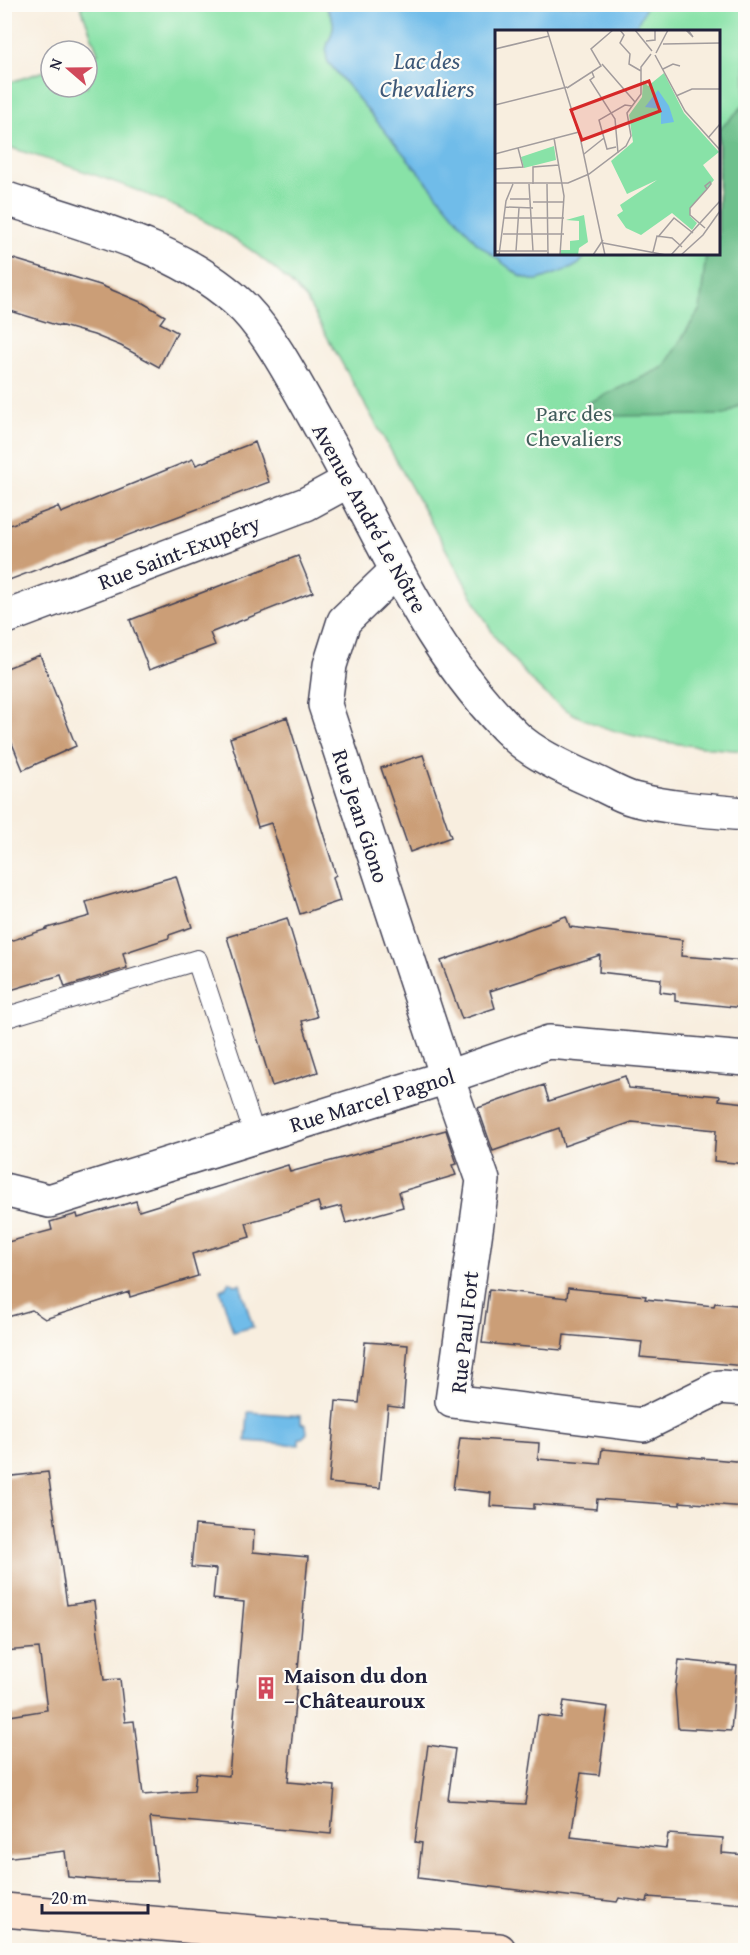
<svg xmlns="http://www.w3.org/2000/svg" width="750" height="1955" font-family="'Gentium Book Plus',serif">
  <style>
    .green { fill: #88e2a7; stroke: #558271; stroke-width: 1.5; fill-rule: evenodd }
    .forest { fill: #6ec08c; stroke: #487164; stroke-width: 1.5 }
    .water { fill: #6fbce9; stroke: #486f92; stroke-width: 1.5 }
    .building { fill: #cb9e77 }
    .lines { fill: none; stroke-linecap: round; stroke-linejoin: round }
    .lane-casing { stroke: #424154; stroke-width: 22 }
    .street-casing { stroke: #424154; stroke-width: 36 }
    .secondary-casing { stroke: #424154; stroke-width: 36 }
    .lane { stroke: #fff; stroke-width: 20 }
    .street { stroke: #fff; stroke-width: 33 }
    .secondary { stroke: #fde4d0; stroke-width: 33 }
    .labels { text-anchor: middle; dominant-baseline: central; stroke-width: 4.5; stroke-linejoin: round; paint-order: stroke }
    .park-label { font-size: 22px; fill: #415c5b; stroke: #fdfcf7 }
    .street-label { font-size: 22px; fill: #22223b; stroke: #fdfcf7 }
    .poi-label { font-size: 22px; font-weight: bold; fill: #22223b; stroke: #fdfcf7; text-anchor: start }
    .water-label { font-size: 24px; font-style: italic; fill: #3d5878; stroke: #fdfcf7 }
    .inset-road { fill: none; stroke: #a29c9d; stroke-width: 1.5 }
    .view { fill: #d62828; fill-opacity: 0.15; stroke: #d62828; stroke-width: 3 }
    .inset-edge { fill: none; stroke: #22223b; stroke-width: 3 }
  </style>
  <rect width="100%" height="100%" fill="#fdfcf7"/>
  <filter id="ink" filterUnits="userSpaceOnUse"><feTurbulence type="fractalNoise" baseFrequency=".0167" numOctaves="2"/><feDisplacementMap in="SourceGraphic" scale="12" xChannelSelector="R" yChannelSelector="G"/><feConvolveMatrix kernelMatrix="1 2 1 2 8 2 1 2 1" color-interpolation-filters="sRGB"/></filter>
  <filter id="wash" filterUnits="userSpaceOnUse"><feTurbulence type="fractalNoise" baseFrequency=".008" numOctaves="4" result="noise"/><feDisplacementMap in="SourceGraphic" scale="24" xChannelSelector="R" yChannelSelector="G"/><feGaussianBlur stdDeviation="1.35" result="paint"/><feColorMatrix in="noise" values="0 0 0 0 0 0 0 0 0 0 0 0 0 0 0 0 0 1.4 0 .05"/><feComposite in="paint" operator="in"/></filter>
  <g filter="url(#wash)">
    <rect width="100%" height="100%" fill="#f8eedf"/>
    <path class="green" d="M80 5H745V751C687 746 602 739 555 702 531 684 514 660 495 637L306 299C228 212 112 180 5 146L4 84 51 69V87H87V57L98 53ZM496 32H718V254H496Z"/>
    <path class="forest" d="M744 105H746L745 401 725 415 601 416 588 403 664 367 700 309 706 254H718L719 130Z"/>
    <path class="water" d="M324 5H647L634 31 496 32V254H587L579 264 572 268 538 280H531L520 276 477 243 328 62C319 39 347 32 324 5Z
      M229 1281 235 1285 240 1284 253 1327 233 1332 220 1290 225 1288Z
      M248 1412 301 1416V1423L306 1425 307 1433 303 1438H299V1445L246 1441Z"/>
    <g id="blocks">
      <path class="building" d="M4 256 100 285 143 303 165 316 160 323 177 332 159 367 121 346 94 335 59 325V326L4 309Z
        M255 442 269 482 4 582V527L58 507 61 513 193 459 196 465Z
        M298 556 313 592 210 633 215 645 149 670 130 620Z
        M40 655 76 746 23 770 4 724V669Z
        M287 717 336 875 333 877 340 901 300 914 271 823 258 827 230 738Z
        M423 755 451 837 410 852 381 768Z
        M176 876 192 927 169 935V938L123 953 127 968 65 987 61 975 4 992V943L47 929V928L90 916 86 902Z
        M566 916 570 927 682 940 681 956 746 961V1003H744V1008L675 1001V994L660 992 661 979 599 972 600 955 490 991 495 1008 462 1019 441 961Z
        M287 918 317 1017 302 1021 318 1072 272 1086 227 937Z
        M625 1076 629 1088 720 1096 719 1100 746 1103V1164L714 1161 716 1130 632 1122 564 1146 559 1128 493 1151 478 1108 544 1085 549 1101Z
        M446 1130 457 1164 452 1165 456 1175 399 1192 403 1207 346 1223 341 1206 321 1211 318 1202 246 1223 250 1237 192 1254 198 1276 130 1297 129 1292 45 1319 32 1310 4 1318V1243L52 1230 50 1222 77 1214 78 1218 136 1201 139 1211 288 1165 290 1172Z
        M568 1288 646 1296 645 1299 714 1306 715 1303 746 1306V1366L640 1357 642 1342 564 1335 562 1350 482 1343 489 1289 567 1298Z
        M365 1342 408 1345 403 1408 388 1406 380 1488 329 1483 336 1401 359 1403Z
        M460 1438 539 1443 538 1459 600 1464 602 1449 746 1462V1507L680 1502V1505L597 1499 596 1509 534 1504V1509L490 1506 491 1493 453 1489Z
        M48 1472 67 1605 94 1601 104 1680 120 1679 125 1722 134 1721 143 1795 194 1791 196 1773 229 1776 244 1602 213 1599 216 1569 191 1567 195 1525 254 1530 253 1552 308 1557 288 1782 335 1786 331 1834 150 1818 158 1881 100 1880 68 1877 65 1851 4 1858V1717L47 1710 39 1648 4 1651V1477Z
        M679 1660 737 1666 731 1731 678 1728 675 1691Z
        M564 1701 608 1707 599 1775 581 1773 571 1837 666 1848 668 1834 723 1838 722 1853 746 1855V1904L648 1897 647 1902 619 1898 617 1902 418 1878 422 1843 415 1842 428 1745 455 1749 448 1800 525 1804 538 1715 561 1718Z"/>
    </g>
  </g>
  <g filter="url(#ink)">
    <use href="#blocks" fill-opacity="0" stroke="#424154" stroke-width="1.5"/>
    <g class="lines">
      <g class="lane-casing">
        <path id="lane" d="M4 1018 197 960 255 1136"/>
      </g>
      <g class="street-casing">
        <path id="street" d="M4 198C84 225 184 247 245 309 272 337 299 390 319 425 381 531 425 651 516 737 534 754 568 770 591 780 605 786 619 795 633 799 669 808 709 811 746 814
          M396 571 344 621 330 665 325 705 447 1077 483 1180 452 1401 643 1425 720 1387 746 1389
          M4 618 306 504 350 480
          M4 1190 49 1201 447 1077 549 1042 746 1059"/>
      </g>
      <g class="secondary-casing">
        <path id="secondary" d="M4 1910 377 1943 499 1950"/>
      </g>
      <use href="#lane" class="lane"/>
      <use href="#street" class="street"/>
      <use href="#secondary" class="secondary"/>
    </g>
  </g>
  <defs>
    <g id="building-bare" transform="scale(1.8)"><path d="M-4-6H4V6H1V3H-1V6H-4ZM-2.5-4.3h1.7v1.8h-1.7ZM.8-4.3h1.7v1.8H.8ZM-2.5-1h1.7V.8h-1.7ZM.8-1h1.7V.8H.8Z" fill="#d1495b" stroke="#fdfcf7" stroke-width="2.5" paint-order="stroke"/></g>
  </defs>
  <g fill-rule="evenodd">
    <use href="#building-bare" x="266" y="1688"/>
  </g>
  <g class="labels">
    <g class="park-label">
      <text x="574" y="413">Parc des<tspan x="574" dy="25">Chevaliers</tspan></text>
    </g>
    <g class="street-label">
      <text transform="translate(370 518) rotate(61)">Avenue André Le Nôtre</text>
      <text transform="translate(179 552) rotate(-21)">Rue Saint-Exupéry</text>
      <text transform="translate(361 816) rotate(72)">Rue Jean Giono</text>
      <text transform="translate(372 1100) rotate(-17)">Rue Marcel Pagnol</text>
      <text transform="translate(464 1332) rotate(-84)">Rue Paul Fort</text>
    </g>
    <g class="poi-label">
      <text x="284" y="1675">Maison du don<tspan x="284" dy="25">– Châteauroux</tspan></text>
    </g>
    <g class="water-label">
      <text x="427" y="60">Lac des<tspan x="427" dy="28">Chevaliers</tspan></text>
    </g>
  </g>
  <g transform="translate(495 30)">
    <rect width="225" height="225" fill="#f8eedf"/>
    <path d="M169 43 189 83 224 122 208 135 219 150 195 178V186L202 193 197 200 177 183 146 205 131 198 122 185 128 181 125 175 162 150 132 164 116 131 138 112 134 85 147 67 148 50 153 56ZM59 116 61 130 29 138 26 127ZM89 185 93 212 84 218 83 225H66V220H75V211L84 210V191L71 190Z" fill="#88e2a7"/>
    <path d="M163 60 174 76 179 92 166 94V79L150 77Z" fill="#6fbce9"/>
    <path class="inset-road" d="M52 0 85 107 110 225M125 0 129 5 125 13 135 24 134 34 146 41M140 0 157 21M191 0 198 7 193 0M151 11 160 10V0M168 14 225 13M0 19 54 6M161 23 173 0M160 25 190 81 225 120M107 34 140 72M168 39 178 34 185 36M97 42 99 47 95 50 120 89 123 123M72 58 106 36 96 19 118 0M181 66 197 59H225M0 75 72 57M59 108 69 166 65 225M213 108 225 94M121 117 112 119 104 90 130 75 137 76M0 124 84 102M89 124 109 108M0 139 28 137 23 118M0 153H73L94 144 131 116 136 106 132 83 146 64V37L156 24M34 154 38 221M38 154V137L64 135M52 154 53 225M15 169H34M38 172H69M10 177 38 178M9 188H69M210 198 195 185V178L212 159 216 154 215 152 210 156 212 159M8 204H69M163 207 179 188 198 203M108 213 171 225M0 221H52M21 221 24 178M158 222 162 206 177 208 187 217M4 225 11 171 18 154M98 225 108 210M176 225 225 171M186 225 208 205 225 181"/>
    <path class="view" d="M154 51 165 81 87 110 76 80Z"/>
    <rect width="225" height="225" class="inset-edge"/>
  </g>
  <rect width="750" height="1955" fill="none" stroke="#fdfcf7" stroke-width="24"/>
  <g transform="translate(69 69) rotate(290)"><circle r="28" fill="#fdfcf7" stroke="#a5a5ac" stroke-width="1.5"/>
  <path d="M0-4.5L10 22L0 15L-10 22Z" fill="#d1495b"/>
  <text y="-9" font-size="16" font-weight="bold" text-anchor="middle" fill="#22223b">N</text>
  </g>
  <path d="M42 1904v9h106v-9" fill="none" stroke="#22223b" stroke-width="3"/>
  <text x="51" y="1904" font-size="18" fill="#22223b" stroke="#fdfcf7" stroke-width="4.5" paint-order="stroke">20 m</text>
</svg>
